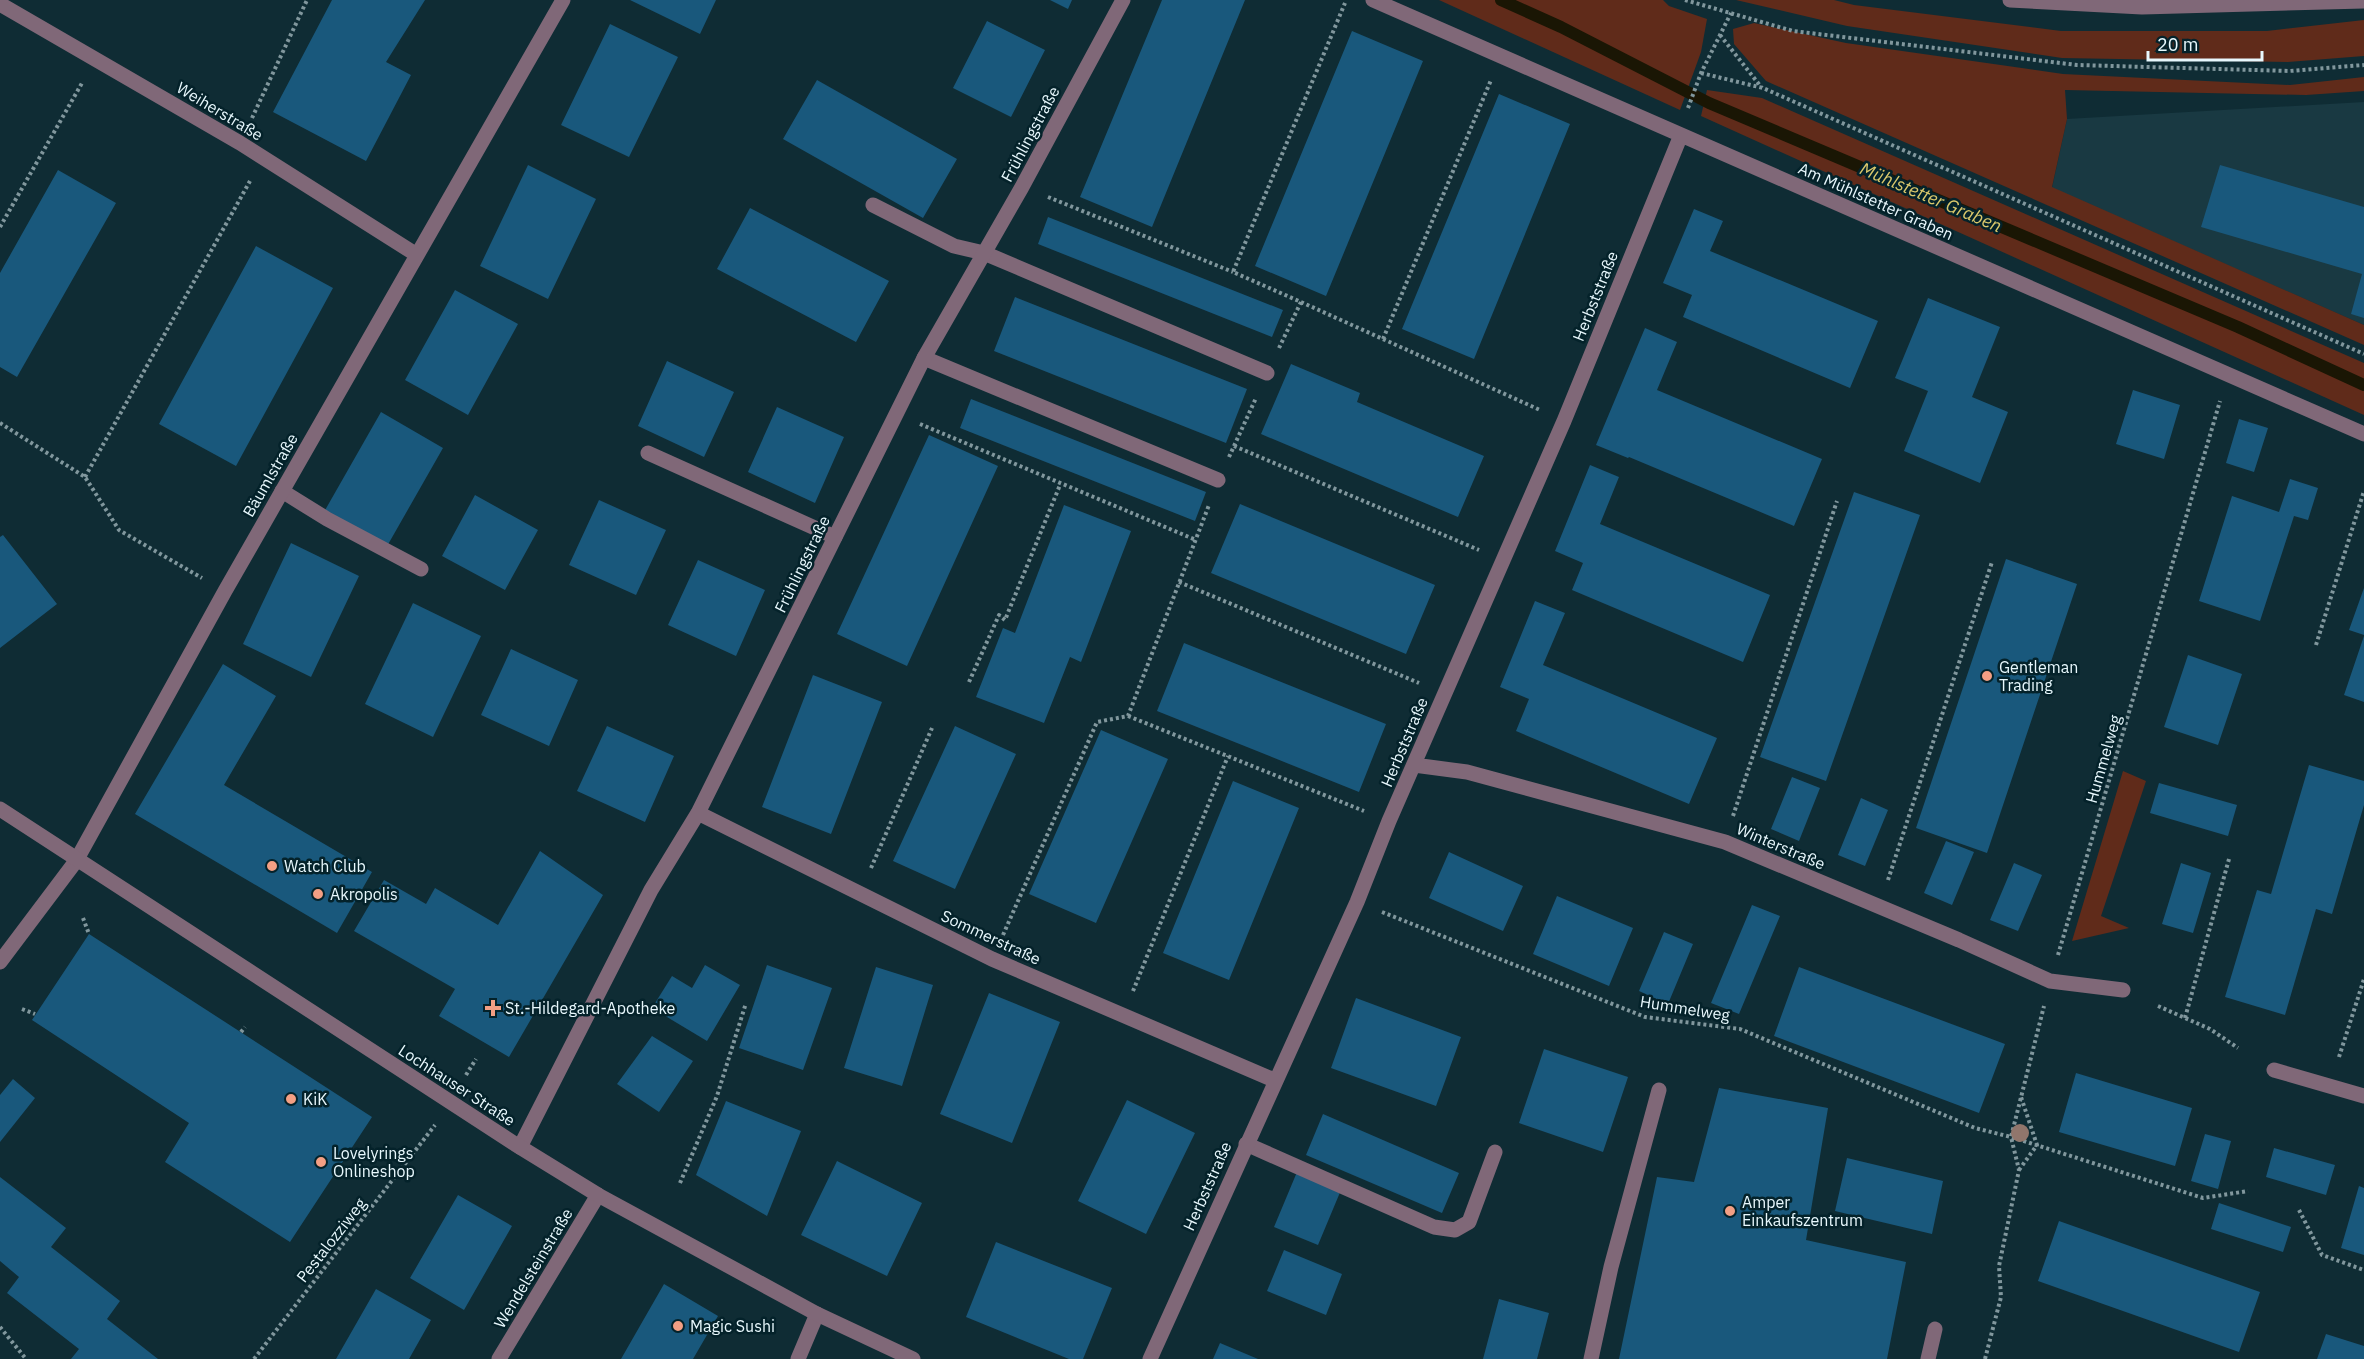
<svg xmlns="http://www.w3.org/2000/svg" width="2364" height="1359" font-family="'IBM Plex Sans',sans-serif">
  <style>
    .built { fill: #193942 }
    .green { fill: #602b1a }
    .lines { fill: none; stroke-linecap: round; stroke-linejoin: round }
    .stream { stroke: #1a1604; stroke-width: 12 }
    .building { fill: #19587c }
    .path { stroke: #81979d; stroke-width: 4; stroke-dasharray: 3 3; stroke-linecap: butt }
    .service { stroke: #806878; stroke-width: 15 }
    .minor { stroke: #806878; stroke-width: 15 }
    .tertiary { stroke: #806878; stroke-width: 15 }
    .tree { fill: #91766c }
    .poi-dot { fill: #f39f84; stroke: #04222a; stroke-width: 2 }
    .labels { text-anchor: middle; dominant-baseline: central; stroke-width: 5; stroke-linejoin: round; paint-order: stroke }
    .street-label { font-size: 16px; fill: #e8f8fd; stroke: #04222a }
    .poi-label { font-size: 16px; fill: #e8f8fd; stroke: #04222a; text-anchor: start }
    .water-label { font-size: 18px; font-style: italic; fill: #dac86c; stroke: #04222a }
  </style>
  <rect width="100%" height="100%" fill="#0f2c34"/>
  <path class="built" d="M2364 102V325L2052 188 2067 119Z"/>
  <path class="green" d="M1439 0H1663L1669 6 1707 19 1701 52 1680 110Z
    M1736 0H1834L1854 5 2061 31H2267L2364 20V56L2288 62 2062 58 1847 26Z
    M1754 23 1846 43 2063 74 2290 85 2364 77V91L2306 95 2065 90 2067 119 2052 187 2364 325V345L1766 81 1734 44 1733 29Z
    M1707 90 1762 98 2364 363V415L1701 116Z
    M2123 771 2146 781 2101 916 2129 928 2072 941Z"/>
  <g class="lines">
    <path class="stream" d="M1501 0 1561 27 1709 103 2238 327 2364 385"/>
  </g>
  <path class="building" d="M332 0H425L386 62 411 75 366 161 273 112Z
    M630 0H716L700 34Z
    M1050 0H1072L1068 9Z
    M1162 0H1245L1152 227 1080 197Z
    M987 21 1045 50 1011 117 953 88Z
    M610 24 678 57 629 157 561 125Z
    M1352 31 1423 61 1326 296 1255 266Z
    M817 80 957 159 923 218 783 139Z
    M1499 94 1570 124 1474 359 1402 329Z
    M528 165 596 199 548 299 480 266Z
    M2220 165 2364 207V318L2351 314 2362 274 2201 227Z
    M58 170 116 203 17 377 0 367V273Z
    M750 208 889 281 856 342 717 269Z
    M1694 209 1723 221 1710 251 1878 321 1850 388 1683 317 1692 295 1663 283Z
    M1048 217 1283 310 1272 337 1038 244Z
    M256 246 333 288 236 466 159 424Z
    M455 290 518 324 468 415 405 380Z
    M1015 297 1247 389 1226 443 994 351Z
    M1928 298 2000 327 1972 397 2008 412 1980 483 1904 451 1928 391 1895 378Z
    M1645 328 1677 342 1657 390 1822 459 1794 526 1629 457 1628 458 1596 445Z
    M667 361 734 392 704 457 638 426Z
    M1291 364 1360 393 1357 402 1484 456 1458 517 1261 434Z
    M2133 390 2180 405 2164 459 2116 444Z
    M971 399 1206 492 1195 521 960 428Z
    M777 407 844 437 815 503 748 472Z
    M381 412 443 448 386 548 324 512Z
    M2239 419 2268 428 2254 472 2226 463Z
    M929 435 998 466 907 666 837 634Z
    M1590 465 1619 477 1600 524 1770 595 1743 662 1572 590 1583 563 1555 551Z
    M2290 479 2318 488 2308 520 2294 516 2260 621 2199 601 2232 496 2279 512Z
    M1854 492 1920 515 1826 781 1760 757Z
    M475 495 538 530 505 590 442 556Z
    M599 500 666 530 636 595 569 565Z
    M1240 504 1435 585 1406 654 1211 573Z
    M1064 505 1131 531 1081 662 1070 657 1044 723 976 697 1003 628 1015 633Z
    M3 535 57 604 0 648V537Z
    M291 543 359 576 311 677 243 644Z
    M2006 559 2077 584 1987 853 1916 828Z
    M698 560 765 590 736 656 668 625Z
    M2364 588V635L2349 630Z
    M1535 601 1565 613 1543 665 1717 738 1689 804 1516 731 1529 699 1500 687Z
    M413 603 481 636 433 737 365 704Z
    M2364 636V702L2344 695Z
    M1184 643 1386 724 1359 792 1157 711Z
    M511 649 578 680 549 746 481 715Z
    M2188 655 2242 674 2218 745 2164 727Z
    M223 664 276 696 224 785 372 872 337 933 135 814Z
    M813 675 882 702 831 834 762 807Z
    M607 726 674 756 645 822 577 791Z
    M955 726 1016 754 955 889 893 861Z
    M1101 730 1168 759 1096 923 1029 894Z
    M2309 765 2364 781V805L2332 914 2316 909 2285 1015 2225 997 2257 890 2271 894Z
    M1792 777 1820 788 1799 841 1771 829Z
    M1233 781 1299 808 1229 980 1163 953Z
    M2159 783 2237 805 2228 836 2150 813Z
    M1861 798 1888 810 1865 866 1838 855Z
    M1946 841 1974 852 1952 905 1924 893Z
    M540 851 603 895 509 1057 439 1016 455 989 354 931 384 880 426 904 435 888 498 925Z
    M1449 852 1523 886 1503 931 1429 898Z
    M2014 863 2042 875 2018 931 1990 920Z
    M2181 863 2211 873 2193 933 2162 924Z
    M1557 896 1633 928 1609 986 1533 954Z
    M1752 905 1780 916 1739 1014 1711 1003Z
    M1664 932 1693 944 1668 1004 1639 991Z
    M89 934 372 1117 290 1242 165 1162 189 1123 32 1020Z
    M705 965 740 985 707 1041 652 1008 672 976 692 988Z
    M767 965 832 988 803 1070 739 1048Z
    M876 967 933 985 902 1086 844 1068Z
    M1799 967 2005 1044 1979 1113 1774 1036Z
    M989 993 1060 1022 1012 1143 940 1114Z
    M1356 998 1461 1037 1436 1106 1331 1068Z
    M652 1036 693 1061 659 1112 617 1084Z
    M1544 1049 1628 1077 1603 1152 1519 1123Z
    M2076 1073 2192 1108 2175 1166 2059 1132Z
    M13 1079 35 1098 0 1142V1095Z
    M1719 1088 1828 1108 1806 1240 1906 1262 1887 1359H1619L1657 1177 1694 1182Z
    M1127 1100 1195 1133 1146 1234 1078 1201Z
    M726 1101 801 1131 767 1216 696 1175Z
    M1323 1114 1459 1173 1442 1213 1306 1155Z
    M2205 1134 2231 1141 2218 1189 2191 1181Z
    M2274 1148 2335 1165 2326 1195 2266 1177Z
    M1847 1158 1943 1181 1932 1234 1835 1211Z
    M837 1161 922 1203 887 1276 801 1235Z
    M1297 1172 1341 1190 1318 1245 1274 1227Z
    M0 1177 66 1228 51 1247 120 1301 107 1319 158 1359H71L79 1349 7 1293 19 1277 0 1261Z
    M2359 1186 2364 1188V1255L2341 1248Z
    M458 1195 512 1226 464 1310 410 1278Z
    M2219 1203 2291 1227 2283 1252 2211 1229Z
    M2059 1221 2260 1292 2239 1352 2038 1281Z
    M996 1242 1112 1288 1083 1359H1069L966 1317Z
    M1284 1250 1342 1274 1326 1315 1267 1291Z
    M664 1284 718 1316 693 1359H621Z
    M376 1289 431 1320 409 1359H336Z
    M1499 1299 1549 1313 1537 1359H1483Z
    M2326 1334 2364 1346V1359H2317Z
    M1220 1343 1258 1359H1213Z"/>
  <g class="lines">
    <path class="path" d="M1685 0 1793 31 2077 65 2289 71 2364 65
      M1720 35 1762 88
      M1701 73 1763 88 2364 354
      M1688 108 1701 73 1731 13
      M252 118 307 0
      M1048 197 1233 272
      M0 227 82 83
      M1301 302 1540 410
      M1383 339 1491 80
      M1279 348 1301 302 1233 272 1345 3
      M0 423 85 477 119 530 202 578
      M920 424 1196 540
      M1234 446 1479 550
      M1229 457 1256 398
      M85 477 250 181
      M1179 582 1419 683
      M2316 645 2364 491
      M969 682 999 615 1005 620 1060 485
      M1128 716 1364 811
      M1733 816 1837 501
      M871 868 932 728
      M1888 880 1992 562
      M1382 912 1645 1017 1740 1029 1975 1128 2011 1137 2203 1198 2248 1191
      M83 918 89 934
      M1003 935 1097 722 1128 716 1209 505
      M2058 955 2220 401
      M1133 991 1228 756
      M2158 1006 2210 1029 2238 1048
      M22 1009 35 1014
      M2185 1018 2229 859
      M241 1032 245 1027
      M2339 1057 2364 979
      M466 1075 476 1059
      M2019 1170 2037 1145 2021 1097
      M680 1183 717 1096 746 1003
      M2299 1210 2322 1255 2364 1270
      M0 1327 26 1359
      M254 1359 435 1125
      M1985 1359 2001 1297 1999 1266 2019 1170 2011 1137 2044 1006"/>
    <path class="service" d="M873 205 954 246 984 253 1267 373
      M924 358 1218 480
      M648 453 835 537
      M282 491 327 519 421 569
      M1246 1144 1434 1227 1455 1230 1469 1222 1495 1152
      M1591 1359 1611 1267 1659 1090
      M1928 1359 1935 1329"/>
    <path class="minor" d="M1373 0 2364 434
      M0 4 240 143 417 255
      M1414 765 1467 772 1725 842 1959 940 2050 981 2123 990
      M698 813 992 959 1274 1080
      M0 962 76 861 225 591 563 0
      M2274 1070 2364 1096
      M520 1147 651 890 698 813 924 358 1022 187 1123 0
      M499 1359 598 1195
      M798 1359 817 1314
      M1150 1359 1357 902 1389 821 1564 421 1681 135"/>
    <path class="tertiary" d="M2010 0 2142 7 2364 1
      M0 809 515 1144 598 1195 817 1314 913 1359"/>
  </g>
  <circle class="tree" cx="2020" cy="1133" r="9"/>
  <g class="poi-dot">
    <circle cx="1987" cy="676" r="6"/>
    <circle cx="272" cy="866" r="6"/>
    <circle cx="318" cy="894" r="6"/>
    <path d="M490 999h6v6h6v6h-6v6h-6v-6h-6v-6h6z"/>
    <circle cx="291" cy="1099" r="6"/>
    <circle cx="321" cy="1162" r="6"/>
    <circle cx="1730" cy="1211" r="6"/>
    <circle cx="678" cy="1326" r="6"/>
  </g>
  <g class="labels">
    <g class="street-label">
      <text transform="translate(220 111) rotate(31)">Weiherstraße</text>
      <text transform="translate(1030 134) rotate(-62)">Frühlingstraße</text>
      <text transform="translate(1876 201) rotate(24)">Am Mühlstetter Graben</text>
      <text transform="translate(1595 296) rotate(-68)">Herbststraße</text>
      <text transform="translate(270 475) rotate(-60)">Bäumlstraße</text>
      <text transform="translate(802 564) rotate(-64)">Frühlingstraße</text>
      <text transform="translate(1404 742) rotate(-67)">Herbststraße</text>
      <text transform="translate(2103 759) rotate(-74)">Hummelweg</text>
      <text transform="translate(1781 846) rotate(23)">Winterstraße</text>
      <text transform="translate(991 937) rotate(25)">Sommerstraße</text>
      <text transform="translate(1685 1008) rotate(9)">Hummelweg</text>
      <text transform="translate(457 1085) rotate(33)">Lochhauser Straße</text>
      <text transform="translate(1207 1186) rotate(-66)">Herbststraße</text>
      <text transform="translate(331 1240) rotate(-52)">Pestalozziweg</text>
      <text transform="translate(533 1268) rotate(-59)">Wendelsteinstraße</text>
    </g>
    <g class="poi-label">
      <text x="1999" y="667">Gentleman<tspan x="1999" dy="18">Trading</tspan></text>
      <text x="284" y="866">Watch Club</text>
      <text x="330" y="894">Akropolis</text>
      <text x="505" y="1008">St.-Hildegard-Apotheke</text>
      <text x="303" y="1099">KiK</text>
      <text x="333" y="1153">Lovelyrings<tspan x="333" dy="18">Onlineshop</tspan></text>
      <text x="1742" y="1202">Amper<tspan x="1742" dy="18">Einkaufszentrum</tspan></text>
      <text x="690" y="1326">Magic Sushi</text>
    </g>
    <g class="water-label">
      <text transform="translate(1931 197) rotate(23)">Mühlstetter Graben</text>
    </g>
  </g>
  <path d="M2148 51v9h114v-9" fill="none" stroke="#e8f8fd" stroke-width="3"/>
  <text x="2157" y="51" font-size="18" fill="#e8f8fd" stroke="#04222a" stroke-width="4.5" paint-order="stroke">20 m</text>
</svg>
